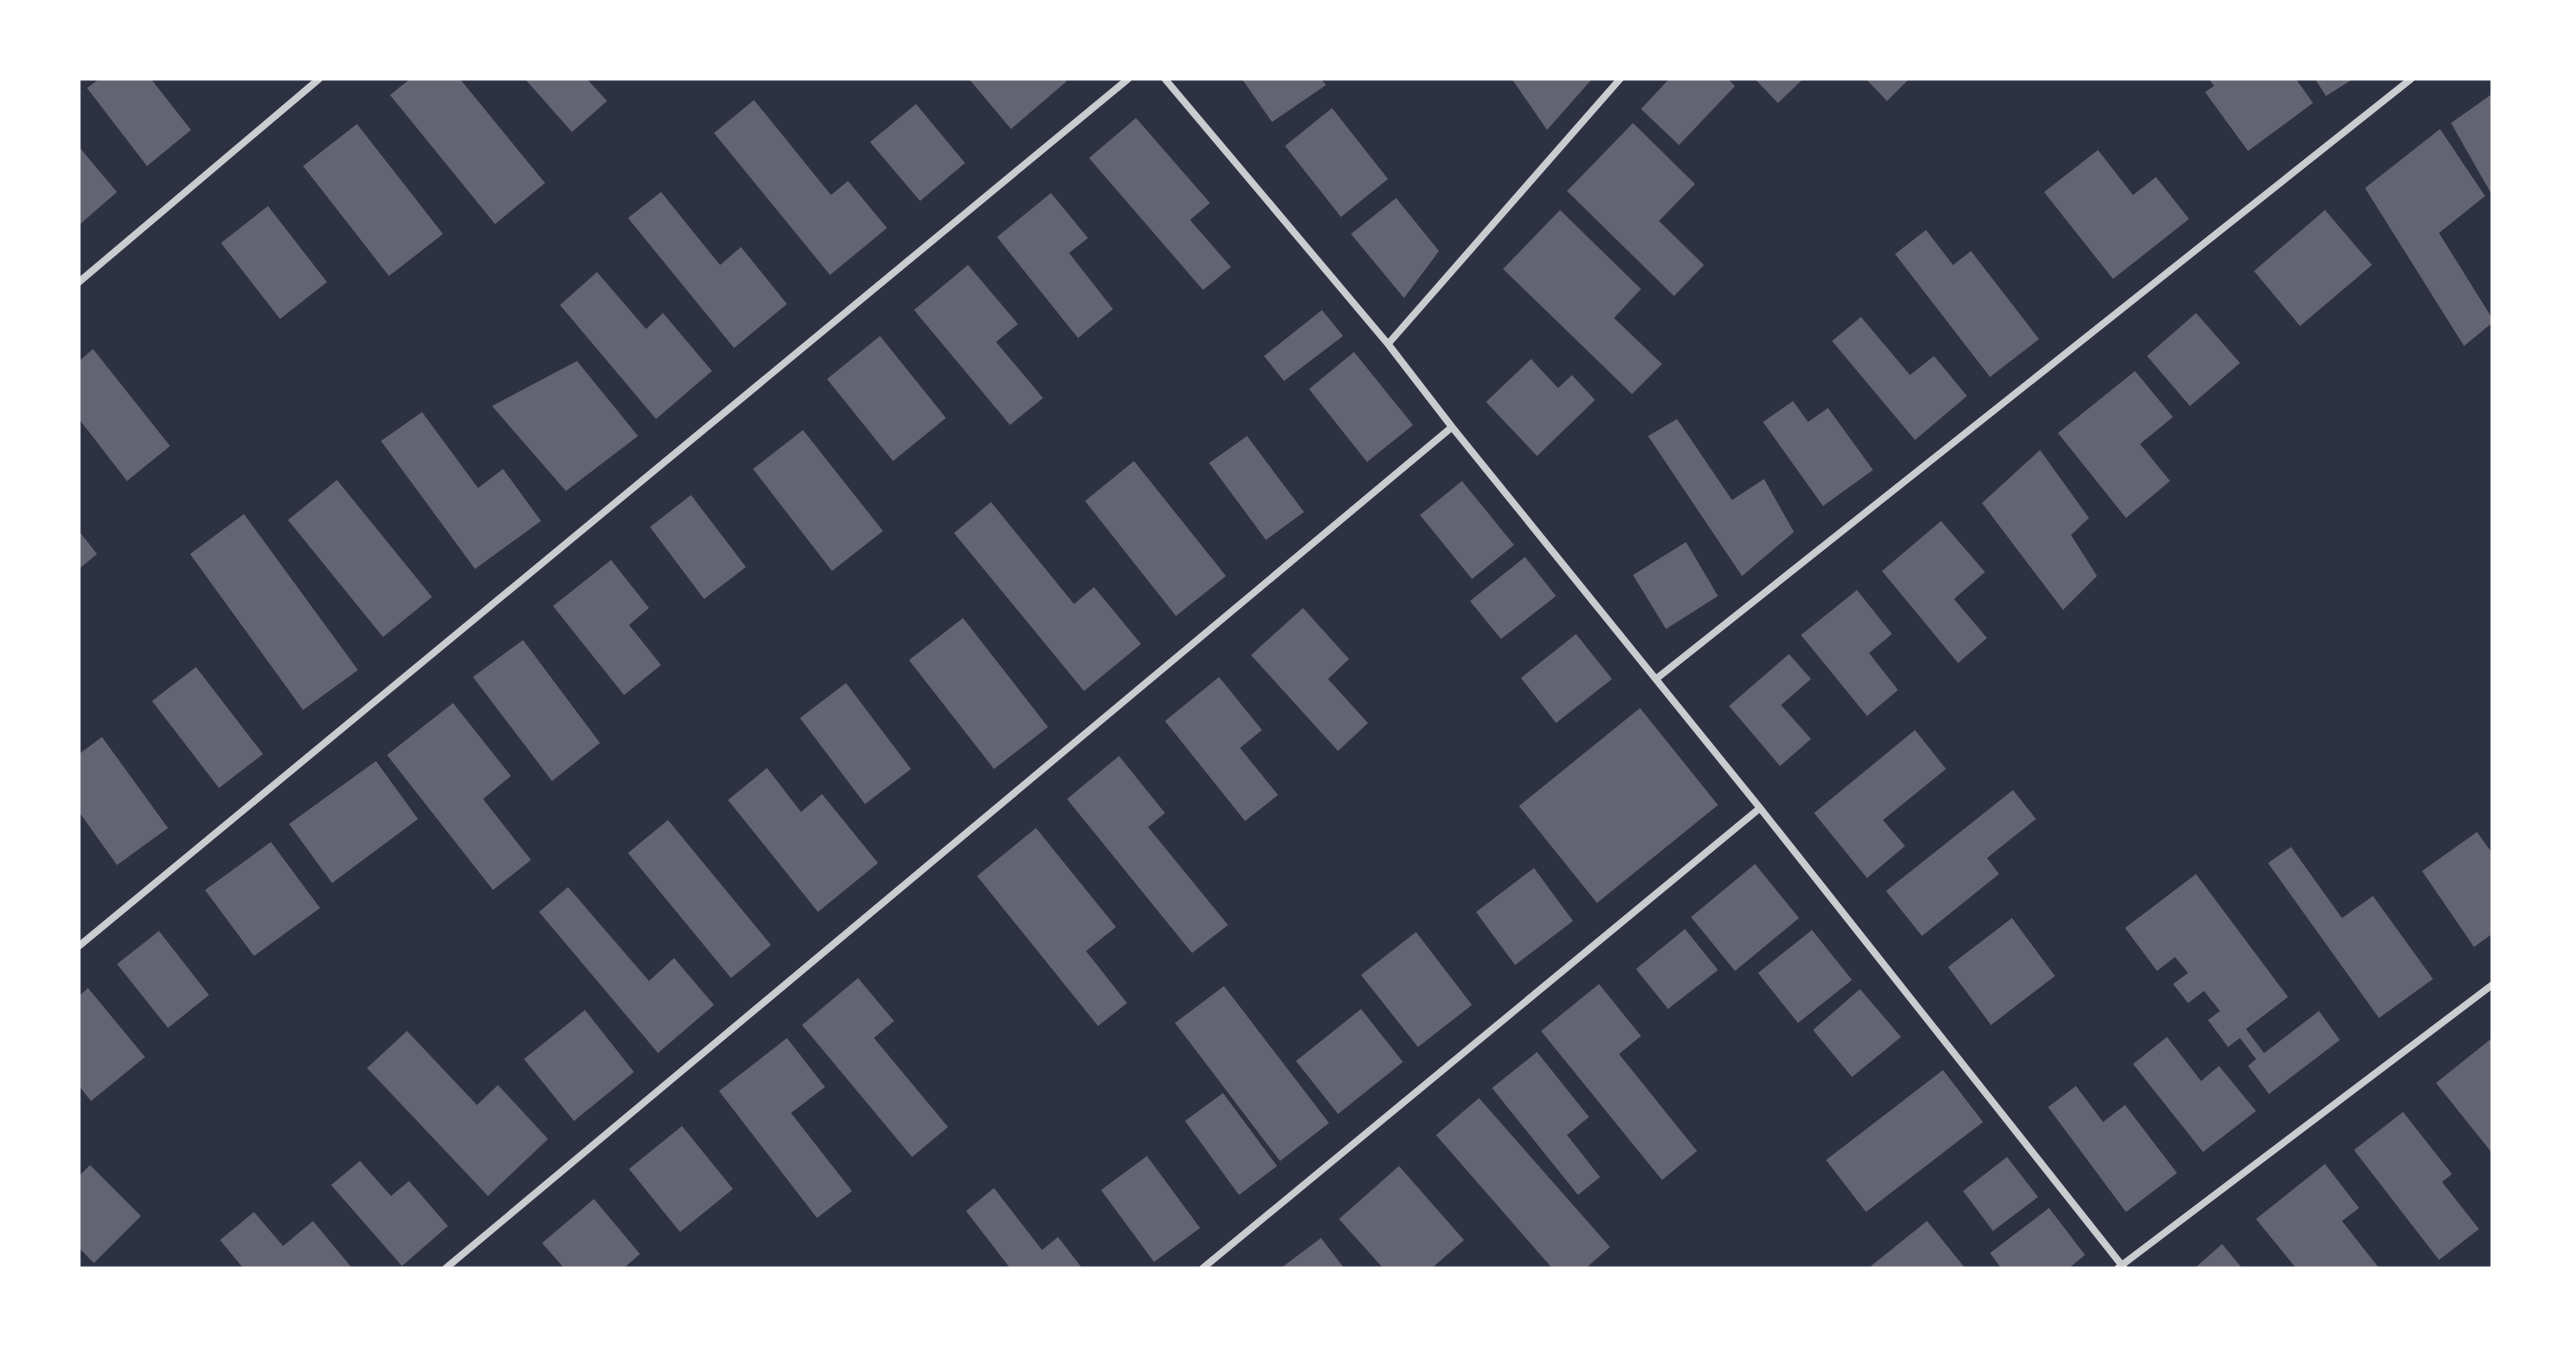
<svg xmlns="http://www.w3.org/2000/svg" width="2571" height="1347" font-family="'Noto Sans',sans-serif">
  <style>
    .building { fill: #626471 }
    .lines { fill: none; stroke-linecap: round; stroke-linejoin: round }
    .minor { stroke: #caccd0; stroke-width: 7 }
  </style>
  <rect width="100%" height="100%" fill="#2d3142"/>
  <path class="building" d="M99 79H151L191 130 147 166 87 88Z
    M410 79H460L545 183 495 224 390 95Z
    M525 79H587L607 101 572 132Z
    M969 79H1065L1067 81 1011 129Z
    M1242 79H1321L1326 85 1272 122Z
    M1512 79H1592L1547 130Z
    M1669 79H1728L1735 86 1679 145 1641 109Z
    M1755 79H1803L1778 103Z
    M1866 79H1909L1887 101Z
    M2209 79H2296L2313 103 2248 151 2205 92 2214 86Z
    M2315 79H2353L2326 96Z
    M2492 94V195L2451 123Z
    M754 100 831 195 848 181 887 228 830 275 714 133Z
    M916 104 965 163 920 201 870 142Z
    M1332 108 1388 179 1341 217 1285 146Z
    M1136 118 1210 203 1190 220 1231 267 1203 290 1089 158Z
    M1633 123 1695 184 1659 221 1704 265 1674 296 1567 191Z
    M357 124 443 234 389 276 303 166Z
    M2440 129 2485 196 2439 233 2492 318V323L2464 346 2365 188Z
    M79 147 117 192 79 225Z
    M2098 150 2133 195 2156 177 2189 219 2113 279 2044 192Z
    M661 192 720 265 741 247 787 304 734 348 628 218Z
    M1051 193 1088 238 1069 253 1113 309 1078 338 997 237Z
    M1396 198 1439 251 1404 298 1351 234Z
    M268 206 327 282 280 319 221 243Z
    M1560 210 1641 289 1614 318 1662 364 1632 394 1503 269Z
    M2325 210 2372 265 2300 326 2254 271Z
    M1926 230 1953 265 1971 251 2039 339 1990 377 1895 254Z
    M968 265 1018 324 996 342 1043 398 1010 425 914 310Z
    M597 272 646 329 663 313 712 371 656 419 560 305Z
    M1322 310 1343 336 1284 381 1264 356Z
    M2196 313 2240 363 2190 406 2147 356Z
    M1861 317 1910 375 1934 356 1967 396 1915 440 1832 341Z
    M880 336 946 418 893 461 827 379Z
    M93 349 170 446 127 481 79 419V361Z
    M1354 352 1413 425 1367 462 1309 389Z
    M1531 359 1558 388 1572 375 1595 400 1537 456 1486 402Z
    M577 361 638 436 566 491 492 406Z
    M2135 371 2173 417 2140 444 2170 481 2126 518 2058 433Z
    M1793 401 1808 422 1828 408 1873 470 1823 506 1763 422Z
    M422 412 478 488 503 469 541 521 475 569 381 441Z
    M1677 419 1732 500 1764 479 1794 532 1742 576 1648 436Z
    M803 430 883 531 832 571 753 469Z
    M1247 436 1304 512 1266 540 1209 463Z
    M2040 450 2089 518 2071 535 2097 576 2063 610 1982 503Z
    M1134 461 1226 576 1176 616 1085 501Z
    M337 480 432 597 383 637 288 520Z
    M1462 481 1514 545 1472 579 1420 515Z
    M691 495 746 567 704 599 650 527Z
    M991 502 1074 604 1094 587 1141 644 1084 691 954 533Z
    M244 514 358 670 303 710 190 554Z
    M1941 521 1985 572 1954 599 1987 638 1958 663 1882 571Z
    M79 531 97 554 79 569Z
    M1686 542 1718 596 1666 629 1633 575Z
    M1525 557 1556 596 1501 639 1470 601Z
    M611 560 649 608 629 625 661 665 624 695 553 606Z
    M1857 590 1892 634 1869 653 1898 690 1867 716 1801 635Z
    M1303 608 1349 659 1328 679 1368 723 1338 751 1251 655Z
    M963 618 1048 727 994 769 909 660Z
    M1576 634 1612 679 1556 723 1521 678Z
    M523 640 600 743 552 781 473 677Z
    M1789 654 1811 679 1781 705 1811 739 1780 766 1729 706Z
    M196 667 263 754 219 788 152 701Z
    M1219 677 1262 730 1240 748 1278 795 1245 821 1165 721Z
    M846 683 911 769 865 804 800 718Z
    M453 703 511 776 483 799 531 860 493 890 387 755Z
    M1640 708 1718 805 1597 903 1519 806Z
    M1915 730 1946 769 1883 820 1905 846 1867 878 1814 813Z
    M102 737 168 828 117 865 79 812V754Z
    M1119 756 1165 813 1148 827 1228 925 1192 953 1067 799Z
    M376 761 418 819 332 883 289 824Z
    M767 768 801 812 822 794 878 863 818 912 728 800Z
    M2013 790 2036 819 1987 858 1999 874 1922 936 1886 891Z
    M668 820 771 945 731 978 628 853Z
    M1036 828 1116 927 1086 951 1127 1003 1098 1026 977 876Z
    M2477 832 2492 853V934L2474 947 2422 871Z
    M271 842 320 908 254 956 205 890Z
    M2291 847 2342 918 2373 896 2433 979 2379 1018 2268 863Z
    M1755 864 1799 918 1735 971 1691 917Z
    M1534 868 1573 921 1515 965 1476 912Z
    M2196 874 2288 997 2246 1029 2264 1053 2319 1011 2340 1040 2269 1094 2248 1066 2256 1059 2240 1038 2228 1047 2208 1020 2220 1011 2204 991 2188 1003 2173 984 2188 973 2175 957 2157 971 2125 928Z
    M568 887 649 981 674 958 714 1005 658 1053 539 912Z
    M2012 918 2055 976 1991 1025 1948 967Z
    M1685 929 1718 970 1668 1009 1636 969Z
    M1812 930 1852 980 1798 1023 1758 973Z
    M159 931 209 995 168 1028 117 964Z
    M1416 932 1472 1005 1418 1047 1361 975Z
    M858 978 894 1021 874 1038 948 1127 912 1157 802 1025Z
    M1599 984 1641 1036 1619 1054 1697 1151 1662 1180 1541 1031Z
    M1224 986 1329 1123 1280 1161 1175 1023Z
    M88 988 145 1057 91 1101 79 1086V996Z
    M1860 989 1901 1037 1852 1077 1813 1030Z
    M1361 1009 1403 1062 1338 1114 1296 1061Z
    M585 1010 634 1072 574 1121 524 1059Z
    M407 1031 477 1105 498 1085 548 1139 488 1196 367 1068Z
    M2167 1037 2201 1081 2219 1066 2256 1111 2203 1152 2133 1064Z
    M787 1038 825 1087 791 1113 852 1191 817 1218 719 1091Z
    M2492 1038V1153L2436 1083Z
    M1537 1052 1589 1117 1567 1135 1600 1177 1578 1195 1492 1088Z
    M1943 1070 1983 1122 1866 1212 1826 1160Z
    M2076 1086 2103 1122 2125 1105 2177 1173 2126 1212 2048 1107Z
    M1223 1093 1277 1166 1239 1195 1185 1121Z
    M1479 1098 1610 1247 1586 1268H1552L1436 1135Z
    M2403 1112 2452 1174 2442 1182 2479 1229 2439 1260 2354 1150Z
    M682 1126 733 1189 680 1232 629 1169Z
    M1147 1156 1200 1228 1154 1262 1101 1190Z
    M2007 1157 2038 1197 1993 1231 1963 1191Z
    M360 1161 391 1196 409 1181 448 1226 402 1266 331 1185Z
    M2325 1164 2359 1208 2342 1221 2379 1268H2296L2256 1219Z
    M90 1165 141 1216 94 1263 79 1248V1176Z
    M1399 1166 1464 1240 1432 1268H1383L1339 1219Z
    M994 1188 1042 1250 1058 1237 1082 1268H1010L966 1211Z
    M594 1199 640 1254 624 1268H564L542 1243Z
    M2049 1208 2085 1255 2069 1268H2001L1990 1253Z
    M254 1212 283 1246 313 1221 352 1268H243L220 1240Z
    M1927 1221 1965 1268H1873L1871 1266Z
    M1321 1238 1344 1268H1281Z
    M2222 1244 2242 1268H2195Z"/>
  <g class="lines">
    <path class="minor" d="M1165 79 1388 344 1452 427 1760 808 2124 1268
      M79 282 319 79
      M1388 344 1620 79
      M1656 679 2411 79
      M79 946 1128 79
      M446 1268 1452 427
      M1203 1268 1760 808
      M2118 1268 2492 985"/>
  </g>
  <rect width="2571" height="1347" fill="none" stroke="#ffffff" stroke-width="161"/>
</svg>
